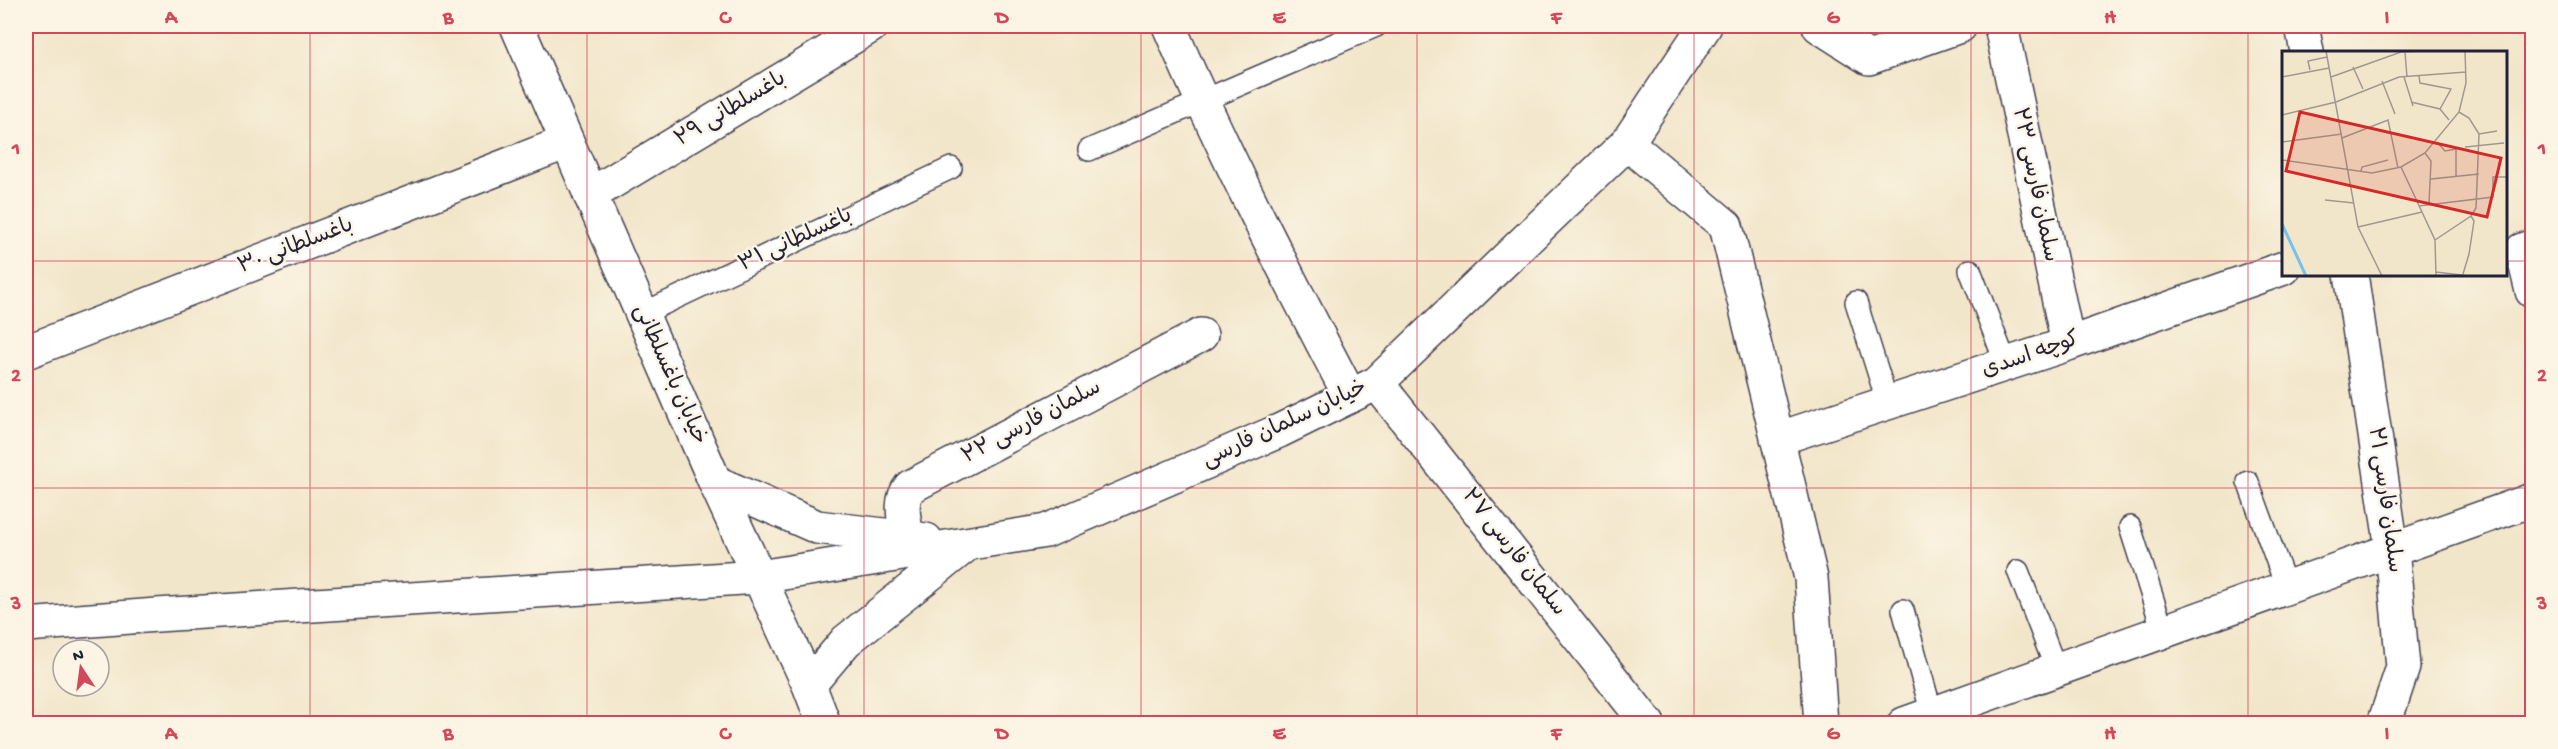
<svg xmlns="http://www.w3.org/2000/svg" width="2558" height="749" font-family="'Gochi Hand','Playpen Sans Arabic',sans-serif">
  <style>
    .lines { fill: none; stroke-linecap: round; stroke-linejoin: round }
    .lane-casing { stroke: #413f50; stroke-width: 24 }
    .street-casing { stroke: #413f50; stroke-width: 36 }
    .secondary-casing { stroke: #413f50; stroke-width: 36 }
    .lane { stroke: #fff; stroke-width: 21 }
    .street { stroke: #fff; stroke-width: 33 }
    .secondary { stroke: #fff; stroke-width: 33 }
    .grid { fill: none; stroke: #d1495b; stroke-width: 1.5; stroke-opacity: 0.55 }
    .labels { text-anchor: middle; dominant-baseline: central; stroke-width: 5; stroke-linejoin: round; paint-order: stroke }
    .street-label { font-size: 22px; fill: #22223b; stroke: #fcf5e5 }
    .inset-river { fill: none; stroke: #74c2ee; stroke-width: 3 }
    .inset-road { fill: none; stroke: #9f9891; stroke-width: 1.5 }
    .view { fill: #d62828; fill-opacity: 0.15; stroke: #d62828; stroke-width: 3 }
    .inset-edge { fill: none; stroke: #22223b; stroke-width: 3 }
    .neatline { fill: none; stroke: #d1495b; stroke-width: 2 }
    .grid-label { font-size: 20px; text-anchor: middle; font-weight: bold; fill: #d1495b }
  </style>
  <rect width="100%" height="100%" fill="#fcf5e5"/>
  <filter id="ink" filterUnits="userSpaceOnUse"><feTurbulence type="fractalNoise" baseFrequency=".0167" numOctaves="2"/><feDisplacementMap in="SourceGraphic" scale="12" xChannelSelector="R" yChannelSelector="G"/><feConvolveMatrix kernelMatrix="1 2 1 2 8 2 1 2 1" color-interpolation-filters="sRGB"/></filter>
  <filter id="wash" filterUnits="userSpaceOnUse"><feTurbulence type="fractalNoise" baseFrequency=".008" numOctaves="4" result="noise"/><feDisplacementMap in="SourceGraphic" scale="24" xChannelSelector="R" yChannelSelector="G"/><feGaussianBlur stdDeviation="1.35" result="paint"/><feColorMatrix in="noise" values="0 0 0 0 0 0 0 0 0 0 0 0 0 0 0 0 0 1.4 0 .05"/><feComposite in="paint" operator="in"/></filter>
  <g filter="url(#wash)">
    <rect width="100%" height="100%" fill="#f2e6ca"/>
  </g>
  <g filter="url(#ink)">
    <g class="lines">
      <g class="lane-casing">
        <path id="lane" d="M1089 150 1376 26
          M1970 270 2006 364
          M1856 302 1888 404
          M642 314 951 168
          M2248 482 2286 586
          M2130 527 2163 631
          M2018 571 2056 669
          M1903 610 1932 714"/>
      </g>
      <g class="street-casing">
        <path id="street" d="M1169 26C1223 152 1286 274 1350 396
          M1819 26 1869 58 1960 26
          M2001 26 2068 344
          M2302 26 2307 52
          M1627 143 1726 226 1811 578 1821 724
          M590 195 871 26
          M2532 247 2522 250 2532 291
          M2351 274 2392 549 2403 667 2384 724
          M26 352 567 142
          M1377 383 1648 724
          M1777 439 2068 344 2284 268
          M907 538C905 521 898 502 910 487L1201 335
          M26 625 157 615 759 577
          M1904 724 2532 500"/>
      </g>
      <g class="secondary-casing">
        <path id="secondary" d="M517 26 715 482 809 685 824 724
          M715 482 817 527 926 540
          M759 577 1046 531 1279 431 1377 383 1627 143 1705 26
          M809 685 846 641 965 546"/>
      </g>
      <use href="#lane" class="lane"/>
      <use href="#street" class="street"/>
      <use href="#secondary" class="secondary"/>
    </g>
  </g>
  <path class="grid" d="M310 26V724M587 26V724M864 26V724M1141 26V724M1417 26V724M1694 26V724M1971 26V724M2248 26V724M26 261H2284M2506 261H2532M26 488H2532"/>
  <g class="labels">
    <g class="street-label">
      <text transform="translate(731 110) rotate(-31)">باغسلطانی ۲۹</text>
      <text transform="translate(2034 185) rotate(78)">سلمان فارسی ۲۳</text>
      <text transform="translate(796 241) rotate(-25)">باغسلطانی ۳۱</text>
      <text transform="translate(296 247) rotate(-21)">باغسلطانی ۳۰</text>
      <text transform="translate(2031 356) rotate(-19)">کوچه اسدی</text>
      <text transform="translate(669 375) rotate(66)">خیابان باغسلطانی</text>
      <text transform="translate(1032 423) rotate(-28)">سلمان فارسی ۲۲</text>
      <text transform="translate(1285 425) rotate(-25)">خیابان سلمان فارسی</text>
      <text transform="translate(2384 500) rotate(82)">سلمان فارسی ۲۱</text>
      <text transform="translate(1513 553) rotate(52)">سلمان فارسی ۲۷</text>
    </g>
  </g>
  <g transform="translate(2282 51)">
    <rect width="225" height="225" fill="#f2e6ca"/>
    <path class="inset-river" d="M0 173 24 225"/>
    <path class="inset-road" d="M44 0 76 176 100 225M123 1 125 26M71 16 81 38M28 19 26 10 45 6M137 25 138 32 169 38 158 58M0 26 47 17M49 26 119 1 139 0M122 26 131 55M100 30 113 63M129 51 158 58 167 69M0 64 54 51 117 26 184 21M197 83 215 80M60 87 106 69 116 117M0 91 60 83M155 91 163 100 174 98V126M183 96 222 92M143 102 149 110 147 153M0 109 90 122 119 116 143 102 177 61 184 32 183 0M119 116 153 189 154 225M79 120 80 116 106 109M149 128 197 123M43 149 72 152M137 155 211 146V126H225M76 176 140 161M153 189 189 165 194 157 197 83 187 67 177 61M154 221 188 225M181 223 187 203 192 170 189 165"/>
    <path class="view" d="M18 61 219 107 205 166 4 120Z"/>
    <rect width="225" height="225" class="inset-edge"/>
  </g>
  <rect width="2558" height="749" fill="none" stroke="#fcf5e5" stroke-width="66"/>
  <g transform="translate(81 668) rotate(347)"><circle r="28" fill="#fcf5e5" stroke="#a5a1a1" stroke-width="1.5"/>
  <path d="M0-4.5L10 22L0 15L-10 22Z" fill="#d1495b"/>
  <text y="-9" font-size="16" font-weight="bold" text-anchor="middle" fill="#22223b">N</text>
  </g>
  <rect x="33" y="33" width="2492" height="683" class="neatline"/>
  <g class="grid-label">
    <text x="171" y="23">A</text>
    <text x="448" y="23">B</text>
    <text x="725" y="23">C</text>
    <text x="1002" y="23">D</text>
    <text x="1279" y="23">E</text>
    <text x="1556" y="23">F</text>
    <text x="1833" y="23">G</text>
    <text x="2110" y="23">H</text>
    <text x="2387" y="23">I</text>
    <text x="16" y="154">1</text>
    <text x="2542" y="154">1</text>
    <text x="16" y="381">2</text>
    <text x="2542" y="381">2</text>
    <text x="16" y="609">3</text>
    <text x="2542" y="609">3</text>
    <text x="171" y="739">A</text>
    <text x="448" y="739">B</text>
    <text x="725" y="739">C</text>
    <text x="1002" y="739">D</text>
    <text x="1279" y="739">E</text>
    <text x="1556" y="739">F</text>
    <text x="1833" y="739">G</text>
    <text x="2110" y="739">H</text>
    <text x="2387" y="739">I</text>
  </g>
</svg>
